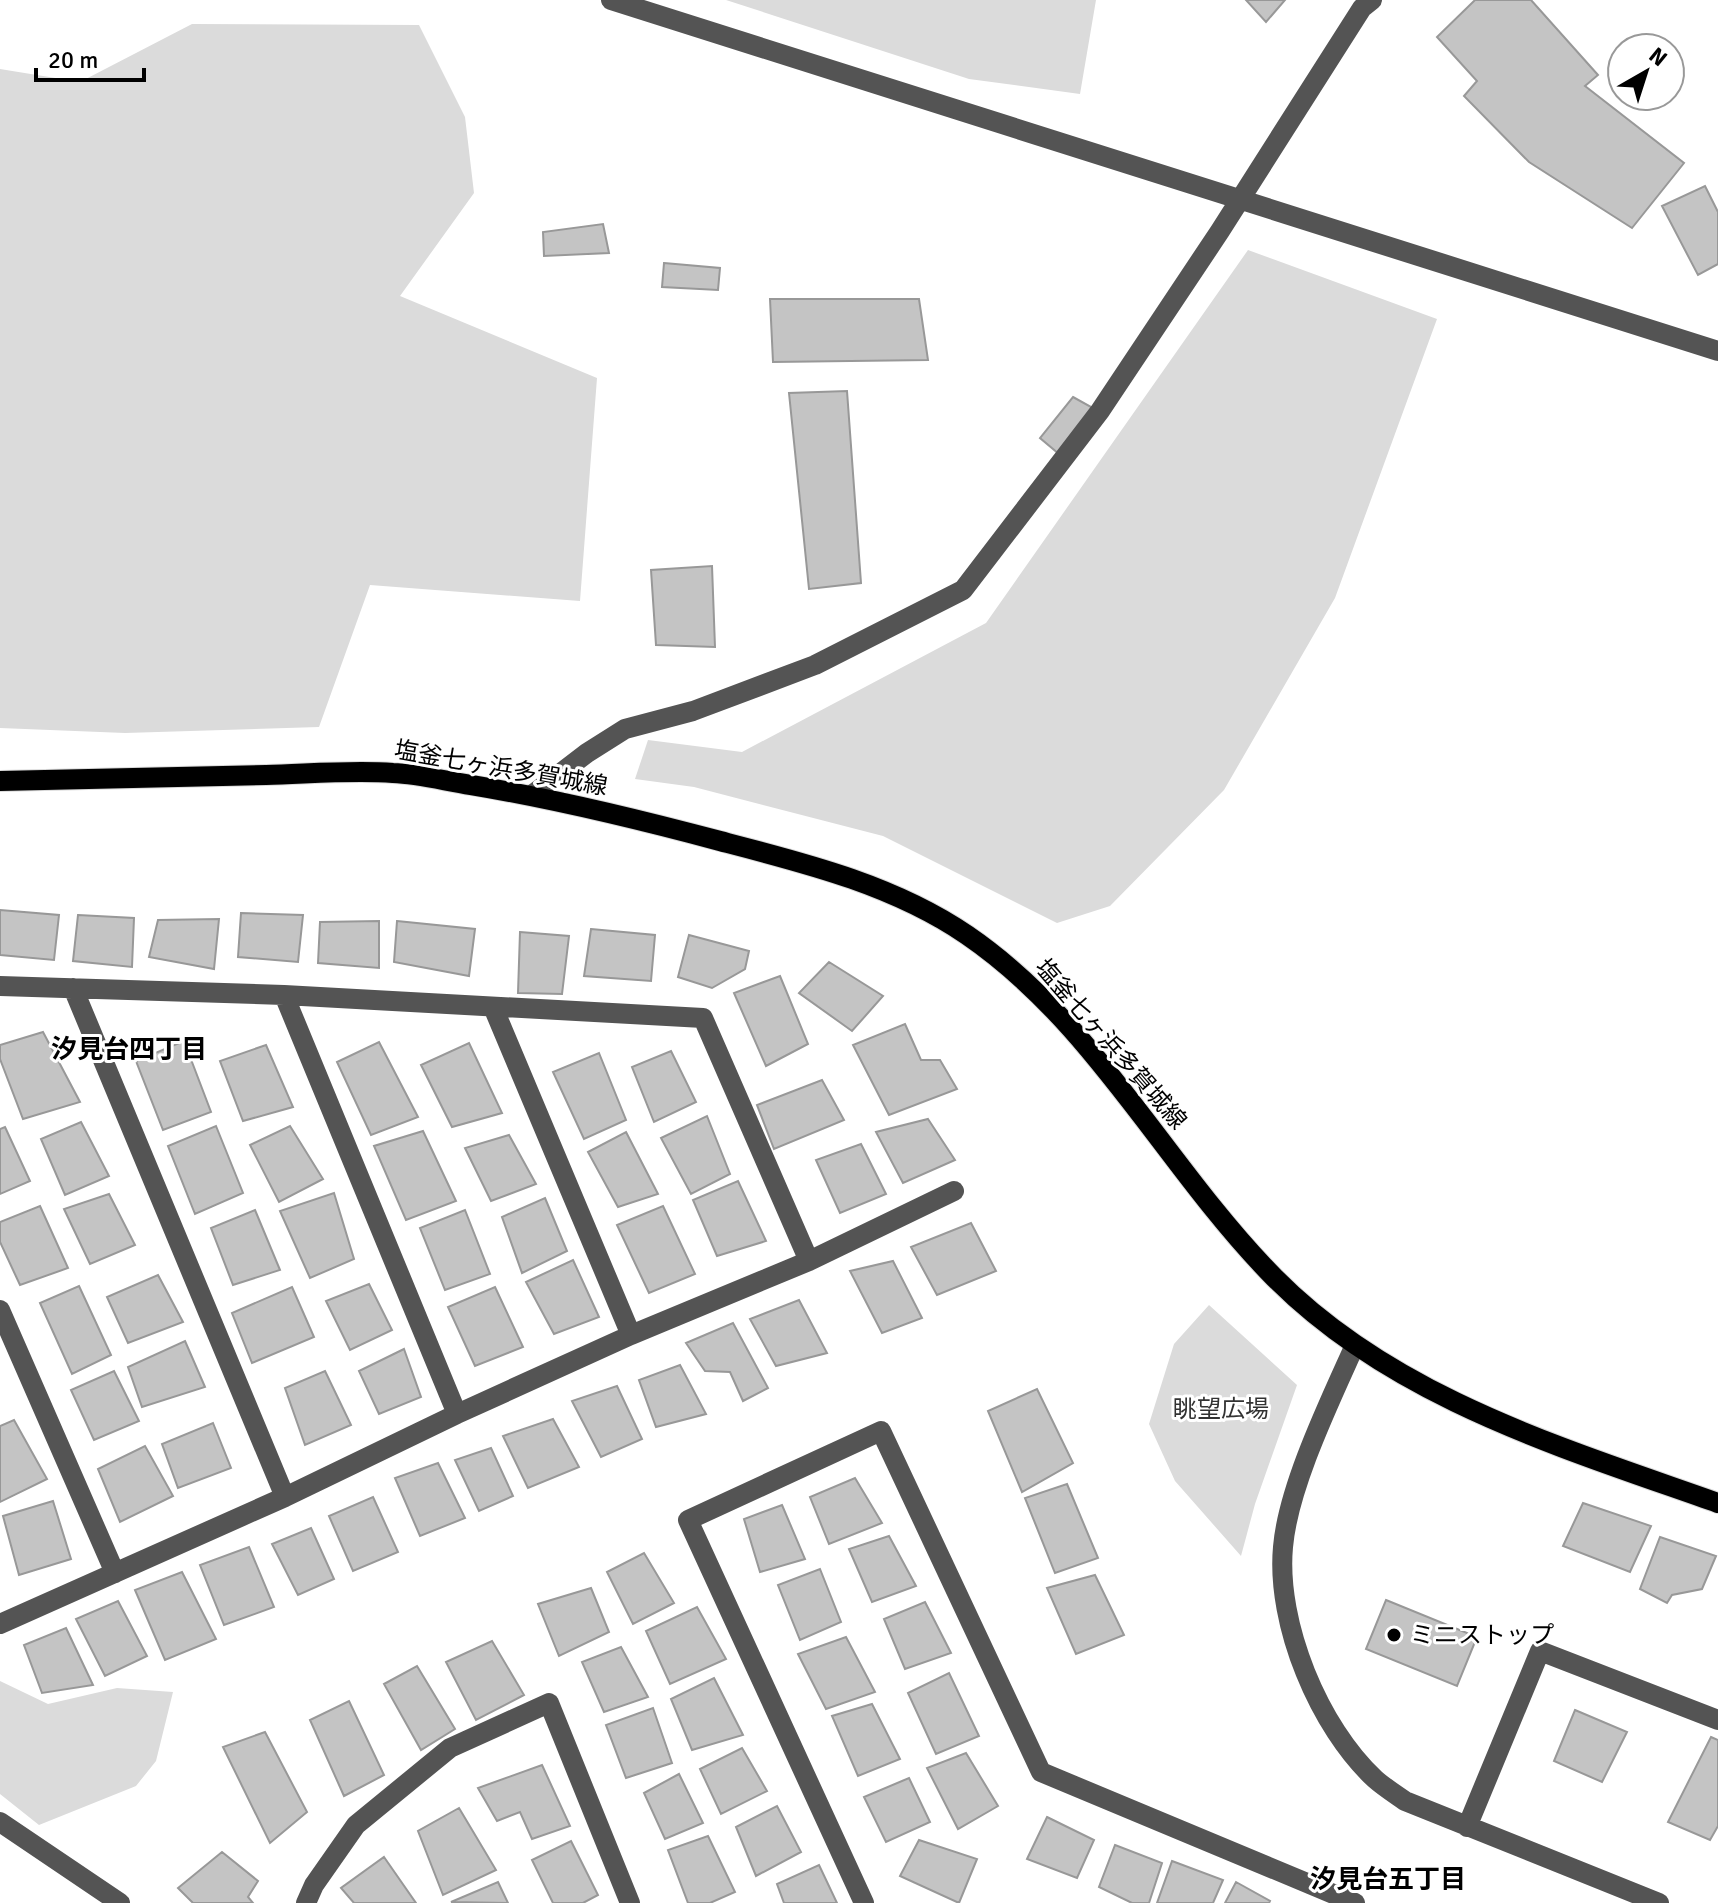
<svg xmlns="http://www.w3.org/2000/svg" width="1718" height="1903" font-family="Signika,'Noto Sans JP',sans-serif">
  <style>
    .green { fill: #dbdbdb }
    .building { fill: #c4c4c4; stroke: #989898; stroke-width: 2 }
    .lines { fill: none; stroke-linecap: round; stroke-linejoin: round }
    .major-casing { stroke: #dbdbdb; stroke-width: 22 }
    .minor { stroke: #545454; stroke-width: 20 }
    .major { stroke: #000; stroke-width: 20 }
    .poi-dot { fill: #000; stroke: #fff; stroke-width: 3 }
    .labels { text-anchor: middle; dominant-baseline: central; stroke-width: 6; stroke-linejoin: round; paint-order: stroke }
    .street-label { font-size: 24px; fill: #000; stroke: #fff }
    .park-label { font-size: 24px; fill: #323232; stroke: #fff }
    .poi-label { font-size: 24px; fill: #000; stroke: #fff; text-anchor: start }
    .neighbourhood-label { font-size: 26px; font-weight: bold; fill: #000; stroke: #fff }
  </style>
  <rect width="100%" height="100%" fill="#fff"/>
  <path class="green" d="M726 0H1096L1080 94 969 79Z
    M192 24 419 25 465 117 474 193 400 296 597 378 580 601 370 585 319 727 125 733 0 728V69L80 82Z
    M1248 250 1437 319 1335 598 1224 790 1110 906 1057 923 883 836 694 787 635 779 648 740 742 752 986 623Z
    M1209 1305 1297 1385 1255 1504 1241 1556 1175 1481 1149 1424 1174 1344Z
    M0 1681 48 1704 117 1688 173 1692 156 1761 136 1786 39 1825 0 1794Z"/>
  <path class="building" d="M1246 0H1285L1266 22Z
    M1475 0H1531L1598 75 1585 86 1684 163 1632 228 1529 162 1464 96 1477 81 1437 37Z
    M1705 186 1718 212V264L1698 275 1662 206Z
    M603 224 609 253 544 256 543 232Z
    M664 263 720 268 718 290 662 287Z
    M770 299H919L928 360 773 362Z
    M847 391 861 583 809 589 789 393Z
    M1073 397 1093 408 1059 454 1040 438Z
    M712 566 715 647 656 645 651 570Z
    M0 910 59 915 54 960 0 955Z
    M241 913 303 915 298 962 238 957Z
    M78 915 134 918 132 967 73 961Z
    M219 919 214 969 149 957 158 920Z
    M379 921V968L318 963 320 922Z
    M397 921 475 929 469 976 394 962Z
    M591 929 655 935 651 981 584 976Z
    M520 932 569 936 562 994 518 993Z
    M689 935 749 951 745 969 712 988 678 977Z
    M829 962 883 996 852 1031 799 993Z
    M780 976 808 1044 766 1066 734 993Z
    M905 1024 921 1060H940L957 1089 889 1115 853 1045Z
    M43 1032 80 1102 23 1119 0 1059V1045Z
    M184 1041 211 1112 163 1130 136 1061Z
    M379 1042 418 1117 371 1135 337 1062Z
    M469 1043 502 1113 452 1127 421 1065Z
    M266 1045 293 1107 243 1121 220 1061Z
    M671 1051 696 1102 654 1122 632 1067Z
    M599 1053 626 1120 584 1139 553 1072Z
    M822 1080 844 1120 774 1149 757 1105Z
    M707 1116 730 1174 691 1194 661 1138Z
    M928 1119 955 1160 903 1183 876 1132Z
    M81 1122 109 1176 65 1195 41 1139Z
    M216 1126 243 1193 195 1214 168 1146Z
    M290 1126 323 1179 279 1202 250 1145Z
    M5 1127 30 1181 0 1194V1129Z
    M423 1131 456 1201 406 1220 374 1146Z
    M626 1132 658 1194 618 1207 588 1152Z
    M509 1135 536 1184 491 1201 465 1148Z
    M861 1144 886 1194 840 1213 816 1160Z
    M738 1181 766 1241 717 1256 693 1200Z
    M334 1193 354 1259 310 1278 280 1211Z
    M109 1194 135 1245 90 1264 64 1209Z
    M545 1198 567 1251 522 1273 502 1217Z
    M40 1206 68 1268 20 1285 0 1242V1222Z
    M663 1206 695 1274 649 1293 617 1225Z
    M255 1210 280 1270 233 1285 211 1228Z
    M465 1210 490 1274 445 1290 420 1228Z
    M971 1223 996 1271 937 1295 911 1247Z
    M573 1260 599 1317 554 1334 526 1282Z
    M893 1261 922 1318 882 1333 850 1271Z
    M158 1275 183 1322 128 1343 107 1297Z
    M369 1284 392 1330 350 1350 326 1301Z
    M79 1286 111 1355 72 1374 40 1303Z
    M292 1287 314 1337 252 1363 232 1313Z
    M495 1287 523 1347 475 1366 448 1307Z
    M799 1300 827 1353 776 1366 750 1319Z
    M733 1323 768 1388 743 1401 730 1372 705 1371 686 1343Z
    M185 1341 205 1387 142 1407 128 1367Z
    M404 1349 421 1397 379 1414 359 1371Z
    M680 1365 706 1414 656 1427 639 1380Z
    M114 1371 139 1421 94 1440 71 1390Z
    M325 1371 351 1425 305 1445 285 1388Z
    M617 1386 642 1439 601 1457 572 1401Z
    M1037 1389 1073 1463 1022 1492 988 1411Z
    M553 1419 579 1467 528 1488 503 1436Z
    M14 1420 47 1479 0 1502V1426Z
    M213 1423 231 1468 178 1488 162 1444Z
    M145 1446 173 1496 120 1522 98 1469Z
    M491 1448 513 1496 479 1511 455 1460Z
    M438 1463 465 1518 420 1536 395 1478Z
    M855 1478 882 1523 829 1544 810 1497Z
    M1067 1484 1098 1558 1055 1573 1025 1498Z
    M373 1497 398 1552 353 1571 329 1516Z
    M53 1501 71 1559 19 1575 3 1516Z
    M1583 1503 1651 1526 1630 1572 1563 1546Z
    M782 1505 805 1559 760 1572 744 1519Z
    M311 1528 334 1579 298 1595 272 1544Z
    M889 1536 916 1586 872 1602 849 1549Z
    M1660 1537 1716 1556 1702 1589 1672 1595 1667 1603 1640 1589Z
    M249 1547 274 1607 224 1625 200 1565Z
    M644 1553 674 1603 633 1624 607 1572Z
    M820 1569 841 1622 800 1640 778 1585Z
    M182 1572 216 1639 165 1660 135 1590Z
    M1095 1575 1124 1635 1076 1654 1047 1588Z
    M591 1588 609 1632 559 1656 538 1604Z
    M1386 1600 1477 1637 1457 1686 1366 1649Z
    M118 1601 147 1656 105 1676 76 1619Z
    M925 1602 951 1653 905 1669 884 1619Z
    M697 1607 726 1659 670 1684 646 1631Z
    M66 1628 93 1685 42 1693 24 1645Z
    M846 1637 875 1692 826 1709 798 1654Z
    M492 1641 524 1695 476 1720 446 1662Z
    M621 1647 648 1697 604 1712 582 1662Z
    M417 1666 455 1729 421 1750 384 1684Z
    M949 1673 979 1736 936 1754 908 1693Z
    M714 1678 743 1735 692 1750 671 1699Z
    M349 1701 384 1775 344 1796 310 1720Z
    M872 1704 900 1759 858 1776 832 1716Z
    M653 1708 672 1763 626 1778 606 1725Z
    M1575 1710 1627 1732 1602 1782 1554 1761Z
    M265 1732 307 1812 270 1843 223 1747Z
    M1711 1737 1718 1740V1826L1710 1840 1668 1822Z
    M742 1748 767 1791 721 1814 700 1769Z
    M966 1753 998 1806 958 1829 927 1768Z
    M542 1765 570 1826 532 1839 520 1812 497 1821 478 1788Z
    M679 1774 703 1823 665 1839 644 1793Z
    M909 1778 930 1822 886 1842 864 1797Z
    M777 1806 801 1852 756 1876 736 1827Z
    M459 1808 496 1870 443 1895 418 1831Z
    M1047 1817 1094 1840 1077 1878 1027 1859Z
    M708 1836 735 1892 710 1903H688L668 1850Z
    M919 1840 977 1859 959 1903 900 1876Z
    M571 1841 598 1895 583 1903H553L532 1860Z
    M1115 1845 1162 1863 1149 1903H1132L1099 1887Z
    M222 1852 258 1881 248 1897 253 1903H193L178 1888Z
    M384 1857 416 1903H354L341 1888Z
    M1172 1861 1223 1880 1213 1903H1157Z
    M819 1865 837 1903H784L777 1884Z
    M498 1882 508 1903 451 1902Z
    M1236 1882 1270 1901 1269 1903H1225Z"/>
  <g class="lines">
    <g class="major-casing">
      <path id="major" d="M0 781C89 779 177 777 266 775 308 774 351 770 393 773 419 774 445 781 471 785 555 799 638 819 720 841 805 863 894 885 967 935 1093 1021 1164 1163 1268 1271 1387 1396 1560 1447 1718 1503"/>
    </g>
    <path class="minor" d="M611 0 1718 351
      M532 795 587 753 625 729 693 711 815 665 963 590 1100 411 1220 231 1362 8 1372 0
      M0 986 284 995 703 1018 809 1261
      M73 988 285 1497
      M284 995 457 1414
      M493 1007 631 1335
      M0 1310 115 1573
      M1355 1345C1330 1401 1288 1487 1283 1547 1276 1624 1319 1727 1375 1779 1384 1787 1395 1794 1405 1801L1659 1903
      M0 1624 285 1497 457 1414 631 1335 809 1261 954 1191
      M0 1822 120 1903
      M1467 1827 1540 1651 1718 1720
      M306 1903 314 1885 356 1825 450 1748 549 1703 630 1903
      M864 1903 688 1520 881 1431 1041 1772 1355 1903"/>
    <use href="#major" class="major"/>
  </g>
  <circle class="poi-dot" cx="1394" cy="1635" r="8"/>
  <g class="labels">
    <g class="street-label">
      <text transform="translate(501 768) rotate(10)">塩釜七ヶ浜多賀城線</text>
      <text transform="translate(1111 1044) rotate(49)">塩釜七ヶ浜多賀城線</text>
    </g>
    <g class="park-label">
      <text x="1221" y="1409">眺望広場</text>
    </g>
    <g class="poi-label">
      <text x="1410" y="1635">ミニストップ</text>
    </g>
    <g class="neighbourhood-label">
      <text x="129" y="1050">汐見台四丁目</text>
      <text x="1388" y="1880">汐見台五丁目</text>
    </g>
  </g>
  <g transform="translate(1646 72) rotate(39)"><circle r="38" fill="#ffffff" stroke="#999999" stroke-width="2"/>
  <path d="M0-6L14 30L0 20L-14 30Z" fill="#000000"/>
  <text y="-12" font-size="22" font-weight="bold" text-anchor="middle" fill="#000000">N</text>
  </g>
  <path d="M36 68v12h108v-12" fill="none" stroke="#000000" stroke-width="4"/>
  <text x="48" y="68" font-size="24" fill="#000000" stroke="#ffffff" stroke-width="6" paint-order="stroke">20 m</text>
</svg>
